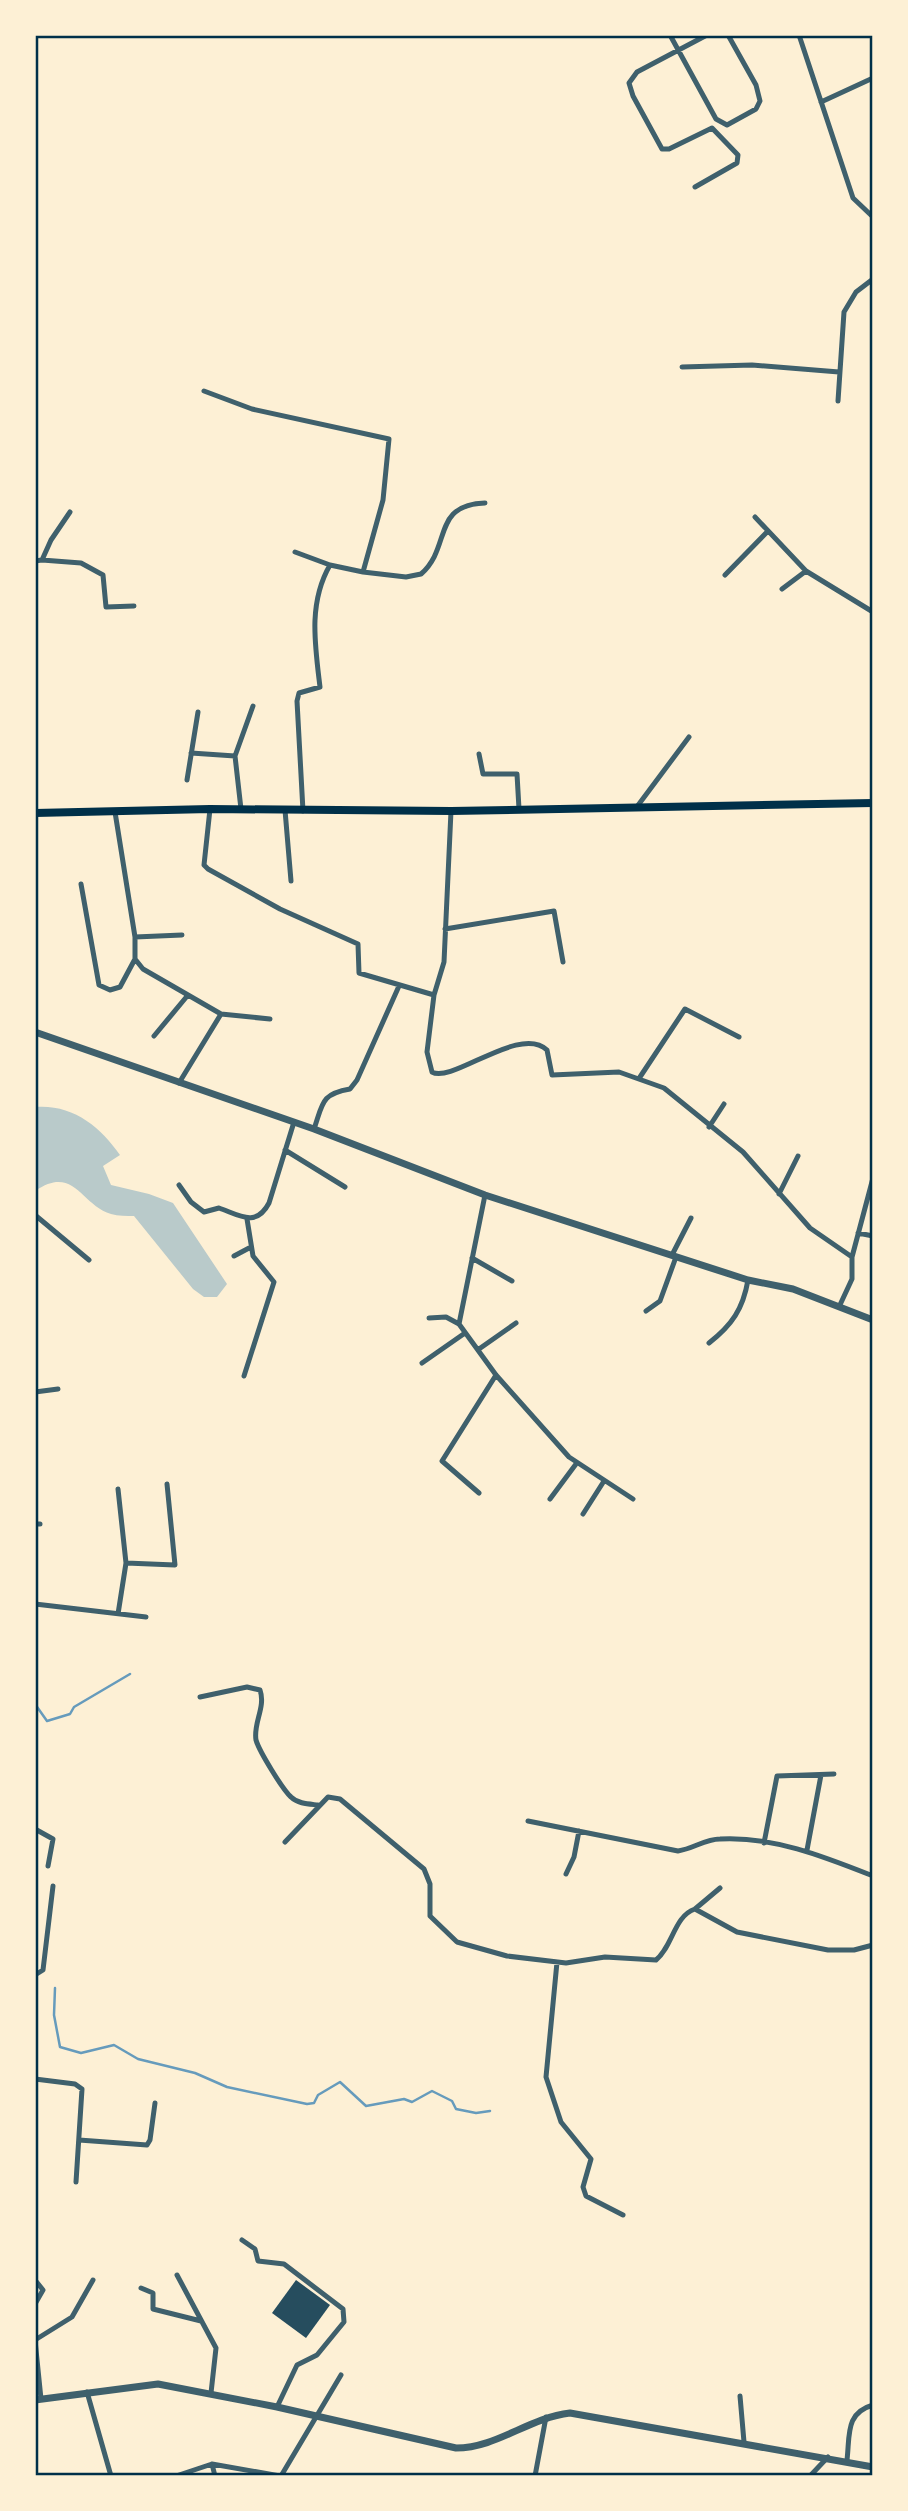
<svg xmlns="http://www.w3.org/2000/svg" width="908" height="2511" font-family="Cabin,sans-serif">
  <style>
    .green { fill: #b9caca }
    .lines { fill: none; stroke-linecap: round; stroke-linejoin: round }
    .stream { stroke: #669bbc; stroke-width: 2.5 }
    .building { fill: #264d5e }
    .minor { stroke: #3f606c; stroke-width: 5 }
    .tertiary { stroke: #3f606c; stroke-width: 7 }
    .secondary { stroke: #003049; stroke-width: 8 }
    .neatline { fill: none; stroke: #003049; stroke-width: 2.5 }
  </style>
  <rect width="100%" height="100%" fill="#fdf0d5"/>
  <path class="green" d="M35 1107C72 1104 100 1126 120 1155L103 1166 111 1185 149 1194 173 1203 227 1284 217 1297H204L193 1289 134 1216C127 1216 118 1216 111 1214 81 1205 74 1164 35 1191Z"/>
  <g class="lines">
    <path class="stream" d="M35 1704 47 1721 70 1714 74 1707 130 1674
      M55 1988 54 2015 60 2047 81 2053 114 2045 138 2059 195 2073 227 2087 307 2104 314 2103 318 2095 340 2082 366 2106 404 2099 412 2102 432 2091 452 2101 456 2109 476 2113 490 2111"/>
  </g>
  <path class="building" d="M296 2280 330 2305 306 2338 272 2313Z"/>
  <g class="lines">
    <path class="minor" d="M670 35 716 119 727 125 756 109 760 101 756 85 728 35
      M799 35 853 198 873 217
      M821 102 873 78
      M695 187 737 163 738 155 712 128 669 149H662L633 96 629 83 637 72 707 35
      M682 367 752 365 839 372
      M204 391 252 409 389 439 383 500 363 572 330 565 295 552
      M838 401 844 312 856 292 873 279
      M755 517 806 571 873 612
      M42 560 81 563 103 575 106 607 134 606
      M35 561 42 560 51 540 70 512
      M363 572 406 577 421 574C452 547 431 505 485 503
      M725 575 768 531
      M782 589 806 571
      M191 753 235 756
      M479 754 483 774H517L519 809
      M187 780 198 712
      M636 808 689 737
      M210 809 204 865 208 869 280 909 358 944 359 973 434 995
      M241 809 235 756 253 706
      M285 810 291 881
      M303 811 297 701 299 693 320 687C315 645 308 603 330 565
      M451 811 444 962 434 995 427 1052 432 1072C452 1084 520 1024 547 1050L552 1075 619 1072 664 1088 743 1152 810 1228 852 1257V1279L839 1307
      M115 812 135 937V959L143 969 221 1014 179 1083
      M81 884 99 985 110 990 120 987 135 959
      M445 929 554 911 563 962
      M135 937 182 935
      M221 1014 270 1019
      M154 1036 188 995
      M640 1077 685 1009 739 1037
      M709 1127 724 1104
      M314 1129C323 1103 321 1094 350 1089L357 1080 399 986
      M285 1150 345 1187
      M179 1185 191 1202 204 1212 219 1208C239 1215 256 1228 269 1203L294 1122
      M779 1194 798 1156
      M35 1215 89 1260
      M858 1233 873 1236
      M672 1255 691 1218
      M234 1256 251 1247
      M852 1257 873 1178
      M472 1258 512 1281
      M646 1311 660 1301 676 1257
      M429 1318 446 1317 459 1324 496 1375 569 1457 633 1499
      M459 1324 485 1195
      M709 1343C732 1325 743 1309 748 1280
      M479 1349 516 1323
      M422 1363 465 1333
      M244 1376 274 1282 253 1256 247 1219
      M35 1392 58 1389
      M118 1489 126 1563 118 1614
      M479 1493 442 1461 496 1375
      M550 1499 576 1464
      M583 1514 604 1481
      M35 1524H40
      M126 1563 175 1565 167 1484
      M35 1604 146 1617
      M200 1697 247 1687 260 1690C266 1707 253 1723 256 1740 259 1751 283 1790 291 1797 298 1804 309 1804 318 1805
      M528 1821 678 1851C693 1849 705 1839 720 1839 773 1836 825 1857 873 1876
      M35 1829 53 1839 48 1866
      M285 1842 328 1797 340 1799 424 1869 430 1884V1916L457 1942 507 1956 566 1963 605 1957 656 1960C673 1946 674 1916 695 1909L737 1932 828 1950H854L873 1945
      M764 1843 777 1776 834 1774
      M807 1850 821 1775
      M566 1874 574 1857 579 1831
      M695 1909 720 1888
      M557 1962 546 2077 561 2122 591 2159 583 2187 586 2196 623 2215
      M35 1975 43 1970 53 1886
      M35 2079 75 2084 82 2089 76 2182
      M79 2140 147 2145 150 2140 155 2103
      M242 2240 255 2249 258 2261 284 2264 343 2309 344 2322 317 2355 297 2365 277 2407
      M177 2275 216 2348 211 2393
      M35 2280 43 2290 35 2304
      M141 2288 153 2293V2309L201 2321
      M87 2392 111 2476
      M740 2396 744 2442
      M41 2399 35 2340 72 2317 93 2280
      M847 2460C850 2435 845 2413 873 2405
      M212 2464 215 2476
      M176 2476 212 2464 280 2476
      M281 2476 341 2375
      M535 2476 546 2417
      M810 2476 828 2457"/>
    <path class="tertiary" d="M35 1032 314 1129 485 1195 748 1280 793 1289 873 1320
      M35 2400 158 2384 277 2407 456 2448C497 2448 528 2418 570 2413L873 2467"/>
    <path class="secondary" d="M35 813 210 809 451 811 873 803"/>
  </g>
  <rect width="908" height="2511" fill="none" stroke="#fdf0d5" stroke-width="74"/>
  <rect x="37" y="37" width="834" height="2437" class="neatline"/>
</svg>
